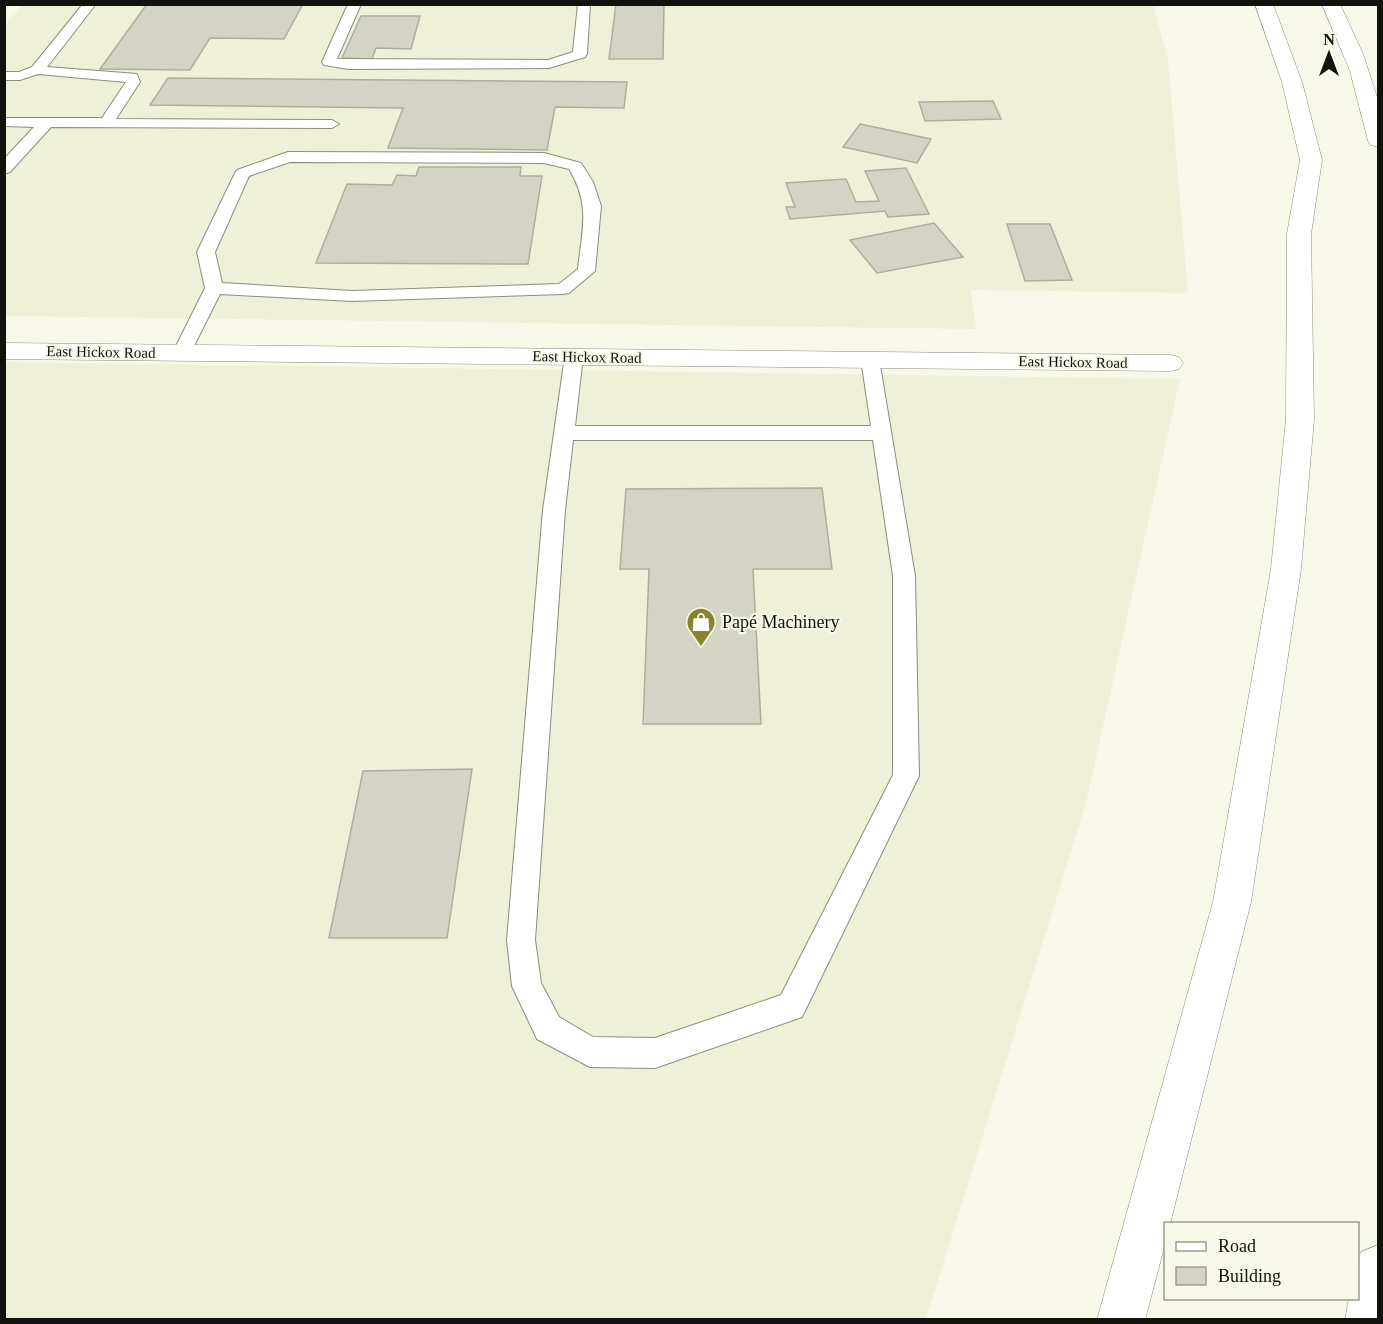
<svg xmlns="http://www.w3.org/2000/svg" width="1383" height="1324" font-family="Georgia,serif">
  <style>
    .built { fill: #eff0d8 }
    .building { fill: #d4d4c5; stroke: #aeae9f; stroke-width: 1.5 }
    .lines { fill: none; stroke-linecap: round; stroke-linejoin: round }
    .service-casing { stroke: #8c8c7e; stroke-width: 2 }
    .minor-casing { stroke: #8c8c7e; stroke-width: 1 }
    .motorway-casing { stroke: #8c8c7e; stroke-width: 1 }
    .service { fill: #fff; fill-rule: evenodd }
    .minor { fill: #fff; fill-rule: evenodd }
    .motorway { fill: #fff; fill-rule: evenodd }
    .labels { text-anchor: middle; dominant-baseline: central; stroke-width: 4.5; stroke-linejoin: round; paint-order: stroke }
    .far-street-label { font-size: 15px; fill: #12120c; stroke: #f8f8e8 }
    .poi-label { font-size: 18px; fill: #12120c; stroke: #f8f8e8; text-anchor: start }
  </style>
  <rect width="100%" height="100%" fill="#f8f8e8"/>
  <path class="built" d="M1153 4 1168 60 1188 293 971 290 976 329 5 316V25L23 5Z
    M5 362 1180 379 1086 803 926 1319 5 1320Z"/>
  <path class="building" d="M147 4H303L284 39 210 38 190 70 100 69Z
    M616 4H664L663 59H609Z
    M361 16H420L411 49 376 48 372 59 342 58Z
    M168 78 627 82 624 108 555 107 547 150 388 148 403 108 150 105Z
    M993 101 1001 119 925 121 919 102Z
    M860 124 931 139 917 163 843 147Z
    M419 167H521L520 176H542L528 264 316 263 347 184 392 185 397 175 416 176Z
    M906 168 929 214 888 217 885 211 790 219 786 207H795L786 183 846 179 856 202 879 201 865 171Z
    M934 223 963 257 877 273 850 240Z
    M1007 224H1050L1072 280 1025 281Z
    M822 488 832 569H753L761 724H643L649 569H620L626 489Z
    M472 769 447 938H329L363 771Z"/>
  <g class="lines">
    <g class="service-casing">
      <path id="service" d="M83 4H96L47 67 137 74 140 82 116 119 332 120 339 124 332 128 51 127 10 172 4 174V159L34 127 4 126V118H102L126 82 38 74 20 80H4V72H19L32 67Z
        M348 4H361L337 59 548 60 573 52 578 4H590L587 54 585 57 549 68 349 69 324 65 322 62Z
        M288 152 544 153 581 163 593 182 601 206 595 271 569 293 563 294 352 301 220 294 189 356H175L173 352 205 288 197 252 235 173 237 170ZM290 162 544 163 569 169C591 205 582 230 578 269L559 284 352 291 222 283 215 252 249 176Z
        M574 350 581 352 583 356 575 426H871L861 359 863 355H877L879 359 915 576 919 776 802 1017 655 1068 590 1067 537 1039 512 986 507 940 543 510 565 356 567 352ZM573 440H873L893 576V775L781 995 655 1038 593 1037 559 1017 541 983 535 940 565 510Z"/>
    </g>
    <g class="minor-casing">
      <path id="minor" d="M4 343 1170 355 1179 357 1183 363 1179 369 1170 371 4 359Z"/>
    </g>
    <g class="motorway-casing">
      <path id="motorway" d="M1255 4H1273L1302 82 1322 160 1311 234 1314 419 1301 569 1251 902 1170 1224H1166V1240L1145 1320H1097L1213 902 1271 569 1286 419 1287 234 1300 160 1282 82Z
        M1322 4H1340L1363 54 1378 100V147L1371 145 1368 141 1350 71Z
        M1378 1245V1320H1345L1349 1298H1358V1262L1361 1252Z"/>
    </g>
    <use href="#service" class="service"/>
    <use href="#minor" class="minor"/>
    <use href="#motorway" class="motorway"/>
  </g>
  <defs>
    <g id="shop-pin" transform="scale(1.5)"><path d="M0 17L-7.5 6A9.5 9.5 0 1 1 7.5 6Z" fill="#87842d" stroke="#f8f8e8"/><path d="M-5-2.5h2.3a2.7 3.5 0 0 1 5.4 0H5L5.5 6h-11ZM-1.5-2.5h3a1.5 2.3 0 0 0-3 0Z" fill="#fff"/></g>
  </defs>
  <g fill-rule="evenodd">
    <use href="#shop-pin" x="701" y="622"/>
  </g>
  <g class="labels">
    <g class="far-street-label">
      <text transform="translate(101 352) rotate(1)">East Hickox Road</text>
      <text transform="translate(587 357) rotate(1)">East Hickox Road</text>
      <text transform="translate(1073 362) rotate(1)">East Hickox Road</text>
    </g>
    <g class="poi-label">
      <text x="722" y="622">Papé Machinery</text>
    </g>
  </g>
  <rect width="1383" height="1324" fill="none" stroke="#12120c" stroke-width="12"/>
  <rect x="1164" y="1222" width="195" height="78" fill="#f8f8e8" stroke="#9c9c90" stroke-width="1.5"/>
  <rect x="1176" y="1242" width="30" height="9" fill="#ffffff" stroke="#9c9c90" stroke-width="1.5"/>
  <text x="1218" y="1252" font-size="18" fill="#12120c">Road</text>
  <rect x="1176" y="1267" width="30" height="18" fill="#d4d4c5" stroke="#9c9c90" stroke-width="1.5"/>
  <text x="1218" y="1282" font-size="18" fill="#12120c">Building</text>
  <g transform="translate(1329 54)" stroke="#f8f8e8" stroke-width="4.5" paint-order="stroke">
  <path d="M0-4.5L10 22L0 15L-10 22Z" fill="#12120c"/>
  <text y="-9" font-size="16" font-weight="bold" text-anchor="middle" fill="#12120c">N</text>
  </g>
</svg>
